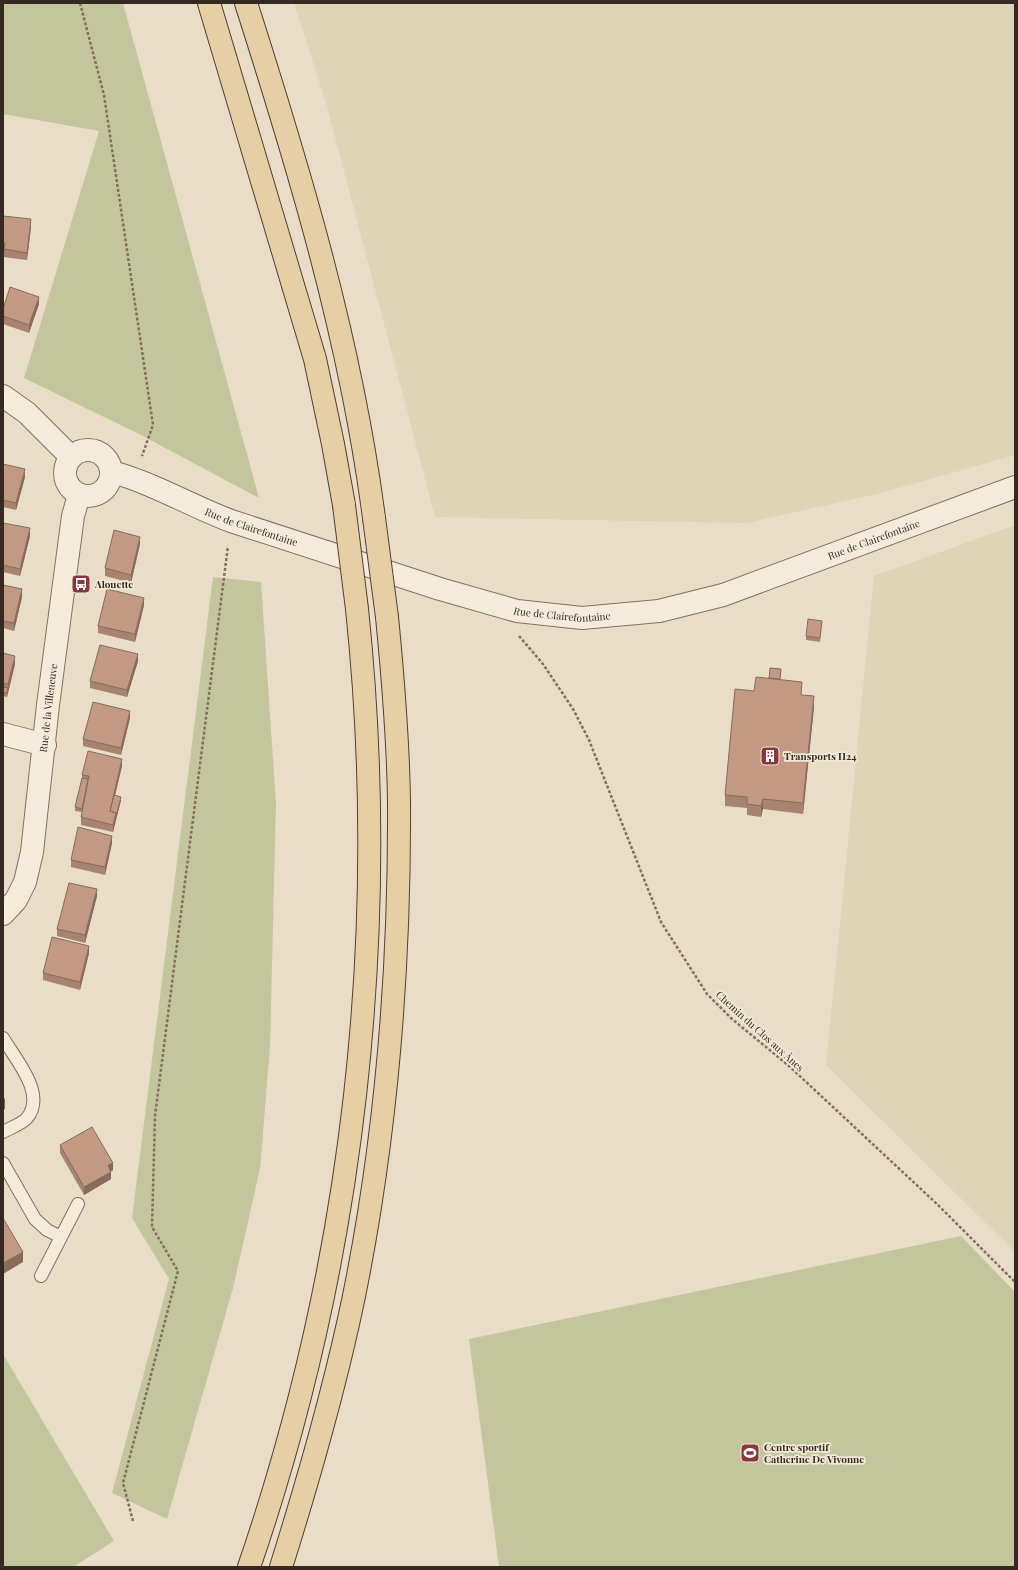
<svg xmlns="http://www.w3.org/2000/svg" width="1018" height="1570" font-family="'Playfair Display',serif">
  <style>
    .farmland { fill: #ded5b6 }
    .green { fill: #c3c69d }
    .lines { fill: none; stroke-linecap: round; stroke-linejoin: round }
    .lane-casing { stroke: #83705f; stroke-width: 14 }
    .street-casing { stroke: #83705f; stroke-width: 24 }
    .primary-casing { stroke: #513f33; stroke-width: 24 }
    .path { stroke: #83705f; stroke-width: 2.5; stroke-dasharray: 3 2; stroke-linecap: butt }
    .lane { stroke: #f5ebda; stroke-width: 12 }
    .street { stroke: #f5ebda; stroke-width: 22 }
    .primary { stroke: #e7cfa5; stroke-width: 22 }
    .primary-bridge-casing { stroke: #513f33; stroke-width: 24; stroke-linecap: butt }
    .primary-bridge { stroke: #e7cfa5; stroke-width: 22 }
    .wall { fill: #a78470 }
    .shaded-wall { fill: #886b5b }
    .building { fill: #c29982; stroke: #886b5b }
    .labels { text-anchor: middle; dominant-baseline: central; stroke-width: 3.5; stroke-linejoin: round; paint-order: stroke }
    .street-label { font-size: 10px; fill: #352921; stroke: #f1e8d6 }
    .poi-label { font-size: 10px; font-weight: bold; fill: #352921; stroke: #f1e8d6; text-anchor: start }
  </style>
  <rect width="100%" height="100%" fill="#e9ddc8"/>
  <path class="farmland" d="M294 3H1015V455L881 493 746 523 435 517 326 103Z
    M1015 525V1252L826 1065 874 576Z"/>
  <path class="green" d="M3 3H123L259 498 141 435 24 378 99 131 3 114Z
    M213 577 261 582 276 804 270 1047 260 1169 233 1288 167 1519 112 1493 169 1279 132 1218Z
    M961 1236 1015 1292V1567H499L469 1339Z
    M3 1354 114 1541 73 1567H3Z"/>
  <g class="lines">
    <g class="lane-casing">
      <path id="lane" d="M3 1038C15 1059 47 1094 27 1118 22 1124 10 1128 3 1132
        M3 1163 35 1219 47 1230 61 1237
        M41 1276 78 1204"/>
    </g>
    <g class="street-casing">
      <g id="street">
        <path d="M3 396 27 413 71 457"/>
        <circle cx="88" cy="473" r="23"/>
        <path id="s1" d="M112 472C153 483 191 506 231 521L440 589 517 611 582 618 659 611 723 595 1015 487"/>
        <path d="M3 734 45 745"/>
        <path id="s2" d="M3 914 16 900 25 882 32 852 48 705 73 516 79 495"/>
      </g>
    </g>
    <g class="primary-casing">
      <path id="primary" d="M209 3 315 359 333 444 344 505
        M246 3C300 172 351 341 374 518
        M249 1567C354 1261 391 932 357 609
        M281 1567C309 1478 335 1388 354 1296 387 1133 400 966 399 800 398 739 393 678 387 617"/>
    </g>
    <path class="path" d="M80 3 104 95 153 425 142 456
      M519 636 543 664 573 709 589 740 661 922 707 994 732 1019 789 1066 937 1204 1015 1282
      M133 1521 123 1483 178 1271 152 1227 155 1116 228 546"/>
    <use href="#lane" class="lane"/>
    <use href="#street" class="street"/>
    <use href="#primary" class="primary"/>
    <g class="primary-bridge-casing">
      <path id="primary-bridge" d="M344 505 357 609
        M374 518 387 617"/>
    </g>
    <use href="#primary-bridge" class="primary-bridge"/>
  </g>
  <path class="wall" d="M3 216 31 227 27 260 3 257Z
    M39 304 29 333 3 324V309Z
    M3 464 25 477 16 510 3 507Z
    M3 523 30 536 20 576 3 572Z
    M140 544 131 583 105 576V568Z
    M3 585 22 597 14 631 3 628Z
    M144 605 135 642 98 633V626Z
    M822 621 820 642 806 640V636Z
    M3 653 15 664 7 697 3 696Z
    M138 661 127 697 90 688V681Z
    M781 673 780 679 802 695 814 707 803 814 763 809 761 817 747 815V808L725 806V795L754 691 769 678Z
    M130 718 121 755 83 746V739Z
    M122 766 115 796 121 800 113 832 81 825V817L82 812 75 811V807L82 778V775Z
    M112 843 105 875 71 867V860Z
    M97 896 85 943 57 936V929Z
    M89 953 80 990 43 980V973Z
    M60 1145 113 1170 111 1171V1179L84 1195 60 1153Z"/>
  <path class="shaded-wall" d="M31 219V227L27 260V253Z
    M39 297V304L29 333V325Z
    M25 469V477L16 510V503Z
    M30 528V536L20 576V569Z
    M140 537V544L131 583V575Z
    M22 589V597L14 631V623Z
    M144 598V605L135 642V634Z
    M138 654V661L127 697V690Z
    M15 656V664L7 697 8 684Z
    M814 696V707L803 814V803Z
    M130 711V718L121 755V748Z
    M122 759V766L110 815V811Z
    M121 797V800L113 832V825L116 813Z
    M763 799V809L761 817V806Z
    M112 836V843L105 875V867Z
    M97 889V896L85 943V935Z
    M89 946V953L80 990V982Z
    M5 1098V1109L3 1110V1100Z
    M113 1163V1170L108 1173V1165Z
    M111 1172V1179L84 1195V1187Z
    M23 1252V1262L3 1274V1263Z"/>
  <path class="building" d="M3 216 31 219 27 253 4 249 5 243 3 242Z
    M3 246H4V253H3Z
    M10 287 39 297 29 325 3 316V309Z
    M3 464 25 469 16 503 3 500Z
    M3 523 30 528 20 569 3 565Z
    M114 530 140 537 131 575 105 568Z
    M3 585 22 589 14 623 3 621Z
    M107 589 144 598 135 634 98 626Z
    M808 619 822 621 820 638 806 636Z
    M100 645 138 654 127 690 90 681Z
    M3 653 15 656 8 684 3 683Z
    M770 668 781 669 780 679 769 678Z
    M756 677 802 682 801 695 814 696 803 803 763 799 761 806 747 804V797L725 795 735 689 754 691Z
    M3 687 8 688 7 693 3 692Z
    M93 702 130 711 121 748 83 739Z
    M88 751 122 759 110 811 116 813 113 825 81 817 89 776 82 775Z
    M82 778 88 779 82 809 75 807Z
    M114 795 121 797 116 816V813L110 811Z
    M78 827 112 836 105 867 71 860Z
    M69 883 97 889 85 935 57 929Z
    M52 937 89 946 80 982 43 973Z
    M92 1127 113 1163 108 1165 111 1172 84 1187 60 1145Z
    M3 1218 23 1252 3 1263Z"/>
  <defs>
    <g id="bus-square" transform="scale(1)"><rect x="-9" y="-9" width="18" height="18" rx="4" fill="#8a363c" stroke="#f1e8d6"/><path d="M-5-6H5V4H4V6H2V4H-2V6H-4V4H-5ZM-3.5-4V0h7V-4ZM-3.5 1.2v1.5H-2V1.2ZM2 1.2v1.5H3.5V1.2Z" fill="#fff"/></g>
    <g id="building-square" transform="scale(1)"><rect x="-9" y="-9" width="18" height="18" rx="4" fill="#8a363c" stroke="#f1e8d6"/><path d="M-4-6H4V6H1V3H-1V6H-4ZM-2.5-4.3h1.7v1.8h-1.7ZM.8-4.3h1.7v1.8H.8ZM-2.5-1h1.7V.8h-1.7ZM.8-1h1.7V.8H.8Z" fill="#fff"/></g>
    <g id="stadium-square" transform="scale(1)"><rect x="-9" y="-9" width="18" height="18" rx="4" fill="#8a363c" stroke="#f1e8d6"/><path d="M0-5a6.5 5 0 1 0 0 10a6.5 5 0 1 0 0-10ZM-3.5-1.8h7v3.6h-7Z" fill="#fff"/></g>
  </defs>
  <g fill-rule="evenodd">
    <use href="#bus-square" x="81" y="584"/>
    <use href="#building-square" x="770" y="756"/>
    <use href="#stadium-square" x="750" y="1453"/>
  </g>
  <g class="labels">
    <g class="street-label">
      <text stroke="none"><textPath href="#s1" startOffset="150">Rue de Clairefontaine</textPath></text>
      <text stroke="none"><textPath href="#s1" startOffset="798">Rue de Clairefontaine</textPath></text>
      <text stroke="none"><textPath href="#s1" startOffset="474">Rue de Clairefontaine</textPath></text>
      <text stroke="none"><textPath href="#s2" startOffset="215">Rue de la Villeneuve</textPath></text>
      <text transform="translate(760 1031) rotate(42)">Chemin du Clos aux Ânes</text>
    </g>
    <g class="poi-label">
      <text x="95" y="584">Alouette</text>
      <text x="784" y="756">Transports H24</text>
      <text x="764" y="1447">Centre sportif<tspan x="764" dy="12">Catherine De Vivonne</tspan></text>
    </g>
  </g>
  <rect width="1018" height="1570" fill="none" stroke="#352921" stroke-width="8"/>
</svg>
